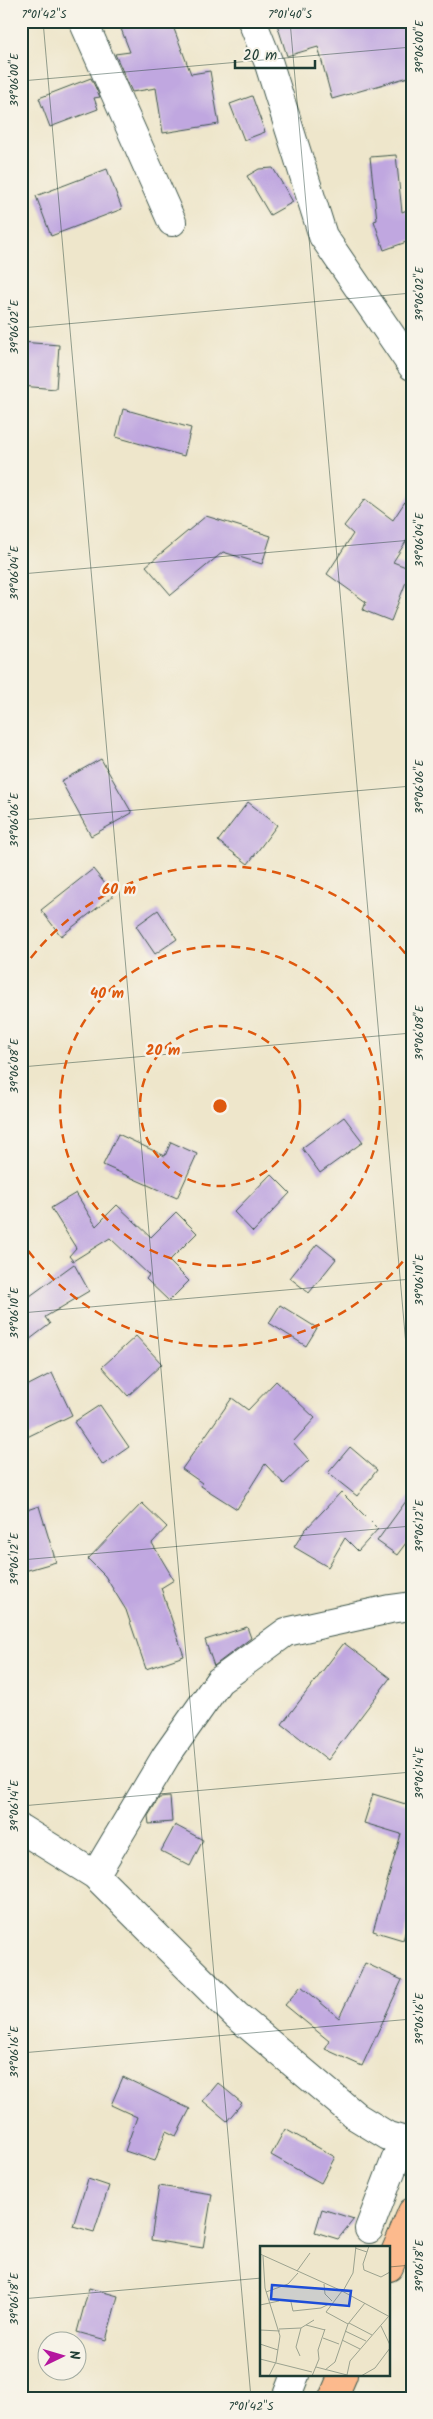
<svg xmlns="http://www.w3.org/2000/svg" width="433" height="2419" font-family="Kalam,sans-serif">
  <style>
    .building { fill: #c0a7e0 }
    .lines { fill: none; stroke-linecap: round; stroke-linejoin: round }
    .minor-casing { stroke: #3e564b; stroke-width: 30 }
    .primary-casing { stroke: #3e564b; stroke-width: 30 }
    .minor { stroke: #fff; stroke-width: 28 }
    .primary { stroke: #fcba8d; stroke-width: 28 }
    .ticks { fill: none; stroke: #1f3d34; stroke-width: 1; stroke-opacity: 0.45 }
    .ring { fill: none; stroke: #de580e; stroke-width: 2.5; stroke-dasharray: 9 6 }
    .inset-road { fill: none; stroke: #9ba28f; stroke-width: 1 }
    .view { fill: #1d4ed8; fill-opacity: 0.15; stroke: #1d4ed8; stroke-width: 2.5 }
    .inset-edge { fill: none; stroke: #1f3d34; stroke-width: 2.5 }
    .centre { fill: #de580e; stroke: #f7f3e8; stroke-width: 2.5 }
    .ring-label { font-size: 15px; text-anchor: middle; font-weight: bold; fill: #de580e; stroke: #f7f3e8; stroke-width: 5; stroke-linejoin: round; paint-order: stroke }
    .neatline { fill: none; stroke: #1f3d34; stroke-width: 2 }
    .ticks-label { font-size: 12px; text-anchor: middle; fill: #1f3d34 }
  </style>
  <rect width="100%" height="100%" fill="#f7f3e8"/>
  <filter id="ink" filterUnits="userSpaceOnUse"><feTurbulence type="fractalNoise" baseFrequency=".02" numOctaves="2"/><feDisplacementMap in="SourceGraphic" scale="10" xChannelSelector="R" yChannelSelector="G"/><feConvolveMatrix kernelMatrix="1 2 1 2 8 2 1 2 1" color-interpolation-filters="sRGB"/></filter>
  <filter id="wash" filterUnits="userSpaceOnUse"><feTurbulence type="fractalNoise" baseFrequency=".0096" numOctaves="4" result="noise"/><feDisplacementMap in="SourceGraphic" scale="20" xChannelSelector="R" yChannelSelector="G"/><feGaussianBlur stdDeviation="1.12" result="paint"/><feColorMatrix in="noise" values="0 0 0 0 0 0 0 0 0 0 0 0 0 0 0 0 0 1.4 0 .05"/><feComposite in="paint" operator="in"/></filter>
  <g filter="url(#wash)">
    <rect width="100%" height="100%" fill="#eee6cb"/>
    <g id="blocks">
      <path class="building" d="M118 21H171L191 74 210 71 219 124 163 133 156 88 132 92 115 54 130 52Z
        M276 21H412V76L332 99 318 47 287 56Z
        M91 78 100 97 94 98 98 109 50 127 39 98Z
        M252 96 265 132 244 140 230 104Z
        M396 155 402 212 412 208V240L384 250 374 221 377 220 370 157Z
        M273 168 293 202 270 215 247 176 259 169Z
        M107 169 122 209 51 236 36 196Z
        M21 342 59 345 56 389 21 386Z
        M123 409 191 428 184 456 116 437Z
        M412 491V532L393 562 411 569 391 621 363 610 366 602 327 574 353 534 344 526 365 499 393 520Z
        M206 516 271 536 262 564 223 552 171 595 146 566Z
        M101 759 132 813 91 836 61 781Z
        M248 802 277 825 248 864 218 841Z
        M93 869 114 895 61 936 41 910Z
        M158 910 177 939 155 954 136 926Z
        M344 1117 363 1142 320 1173 302 1148Z
        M118 1134 165 1156 171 1142 197 1154 177 1198 103 1165Z
        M271 1174 290 1193 253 1232 234 1212Z
        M76 1193 96 1226 117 1205 151 1237 176 1212 197 1233 169 1261 189 1281 169 1301 146 1279 149 1275 110 1238 73 1261 69 1256 76 1248 51 1208Z
        M317 1244 336 1259 309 1293 290 1278Z
        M74 1264 89 1291 45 1317 50 1324 21 1346V1285L30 1296Z
        M280 1305 317 1328 306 1346 269 1323Z
        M136 1336 162 1364 128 1396 102 1367Z
        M52 1373 72 1415 21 1440V1389Z
        M276 1381 315 1418 293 1442 309 1460 284 1484 265 1464 237 1509 201 1486 202 1483 182 1469 232 1398 248 1410Z
        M100 1405 129 1447 103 1465 74 1422Z
        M350 1447 377 1470 357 1496 328 1473Z
        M341 1492 378 1529 358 1551 345 1538 328 1567 294 1547 305 1530Z
        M412 1493V1535L397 1555 377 1541Z
        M142 1503 167 1527 152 1543 174 1580 161 1588 184 1656 146 1669 126 1610 105 1576 88 1559Z
        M39 1506 56 1562 21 1572V1512Z
        M247 1627 251 1638 214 1666 205 1640Z
        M344 1643 390 1678 328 1760 282 1724Z
        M373 1794 412 1806V1910L403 1940 373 1931 401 1834 364 1823Z
        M170 1797 172 1822 149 1824 148 1816 159 1798Z
        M175 1825 203 1840 190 1866 161 1851Z
        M365 1963 402 1980 362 2066 325 2049 329 2041 285 2005 301 1986 339 2018Z
        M123 2077 190 2109 176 2136 166 2131 155 2161 125 2151 137 2117 111 2105Z
        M218 2083 242 2103 227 2121 203 2101Z
        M285 2129 335 2157 321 2183 271 2155Z
        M88 2179 109 2186 94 2232 73 2226Z
        M159 2186 212 2194 203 2248 151 2240Z
        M322 2209 354 2219 338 2239 315 2232Z
        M89 2288 118 2296 106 2340 77 2332Z"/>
    </g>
  </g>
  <g filter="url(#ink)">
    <use href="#blocks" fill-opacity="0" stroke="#3e564b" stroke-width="1"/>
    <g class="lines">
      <g class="minor-casing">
        <path id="minor" d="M83 21 172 222
          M252 21 268 61 323 236 412 366
          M21 1829 95 1875 236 2015 357 2117 388 2136 412 2143
          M95 1875 166 1756 219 1681 286 1632 390 1609 412 1606
          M369 2229 403 2140
          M286 2398 295 2375"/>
      </g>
      <g class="primary-casing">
        <path id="primary" d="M389 2267 412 2212
          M333 2398 343 2375"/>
      </g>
      <use href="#minor" class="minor"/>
      <use href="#primary" class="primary"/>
    </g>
  </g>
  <path class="ticks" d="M43 21 251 2398M290 21 412 1414M21 81 412 47M21 328 412 293M21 574 412 540M21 820 412 786M21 1067 412 1033M21 1313 412 1279M21 1560 412 1526M21 1806 412 1772M21 2053 412 2019M389 2267 412 2265M21 2299 262 2278"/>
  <g class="ring">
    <circle cx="220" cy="1106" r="80"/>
    <circle cx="220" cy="1106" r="160"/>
    <path d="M412 1250A240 240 0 0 1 22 1242M22 970A240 240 0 0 1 412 962"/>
  </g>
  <g transform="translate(260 2246)">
    <rect width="130" height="130" fill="#eee6cb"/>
    <path class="inset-road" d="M95 2 107 6 109 0M107 6 103 18 104 24 121 31 130 26M0 8 82 45 130 71M3 10 5 42 20 90 16 116 9 130M37 25 50 7M64 38 65 48 72 55M83 45 93 27 96 0M6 46 28 38 38 27M31 56 33 65 61 62 69 58M0 59 19 55M89 77 112 89M88 78 105 57M46 79 65 84M121 80 130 99M19 83 41 82 54 74M0 84 20 85M85 85 106 95M63 92 79 98M82 94 100 103M0 98 18 104M40 110 36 101 41 82M0 113 52 126M56 121 87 129 90 115 128 71M65 124 75 116 88 78 66 66 82 45M52 130 59 113 58 104 65 83M101 130 115 122 130 102"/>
    <path class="view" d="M12 39 91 45 89 60 11 53Z"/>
    <rect width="130" height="130" class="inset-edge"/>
  </g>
  <circle cx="220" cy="1106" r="8" class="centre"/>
  <g class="ring-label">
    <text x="119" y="894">60 m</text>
    <text x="107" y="998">40 m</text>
    <text x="163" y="1055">20 m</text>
  </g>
  <rect width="433" height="2419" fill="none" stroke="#f7f3e8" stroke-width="55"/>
  <g transform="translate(62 2356) rotate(85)"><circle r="24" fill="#f7f3e8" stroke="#a1aaa0"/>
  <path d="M0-4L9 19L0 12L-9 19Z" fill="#b5179e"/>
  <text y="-8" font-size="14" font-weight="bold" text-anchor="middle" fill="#1f3d34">N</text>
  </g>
  <path d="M235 60v8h80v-8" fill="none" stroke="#1f3d34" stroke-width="2.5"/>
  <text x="243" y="60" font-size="15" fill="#1f3d34" stroke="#f7f3e8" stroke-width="4" paint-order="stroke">20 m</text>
  <rect x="28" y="28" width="378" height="2364" class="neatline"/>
  <g class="ticks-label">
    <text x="44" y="18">7°01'42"S</text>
    <text x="290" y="18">7°01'40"S</text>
    <text transform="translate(419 47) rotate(-90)" y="4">39°06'00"E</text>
    <text transform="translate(14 80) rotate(-90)" y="4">39°06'00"E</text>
    <text transform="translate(419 294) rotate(-90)" y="4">39°06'02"E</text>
    <text transform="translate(14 327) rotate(-90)" y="4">39°06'02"E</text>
    <text transform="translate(419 540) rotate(-90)" y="4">39°06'04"E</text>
    <text transform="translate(14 573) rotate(-90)" y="4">39°06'04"E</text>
    <text transform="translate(419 787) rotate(-90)" y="4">39°06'06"E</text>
    <text transform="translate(14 820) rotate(-90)" y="4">39°06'06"E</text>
    <text transform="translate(419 1033) rotate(-90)" y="4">39°06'08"E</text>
    <text transform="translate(14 1066) rotate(-90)" y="4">39°06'08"E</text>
    <text transform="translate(419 1280) rotate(-90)" y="4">39°06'10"E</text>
    <text transform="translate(14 1313) rotate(-90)" y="4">39°06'10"E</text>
    <text transform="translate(419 1526) rotate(-90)" y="4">39°06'12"E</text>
    <text transform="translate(14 1559) rotate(-90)" y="4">39°06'12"E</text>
    <text transform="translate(419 1773) rotate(-90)" y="4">39°06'14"E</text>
    <text transform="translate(14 1806) rotate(-90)" y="4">39°06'14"E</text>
    <text transform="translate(419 2019) rotate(-90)" y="4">39°06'16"E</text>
    <text transform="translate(14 2052) rotate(-90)" y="4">39°06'16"E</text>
    <text transform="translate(419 2266) rotate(-90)" y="4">39°06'18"E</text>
    <text transform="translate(14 2299) rotate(-90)" y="4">39°06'18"E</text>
    <text x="251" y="2410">7°01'42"S</text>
  </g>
</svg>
